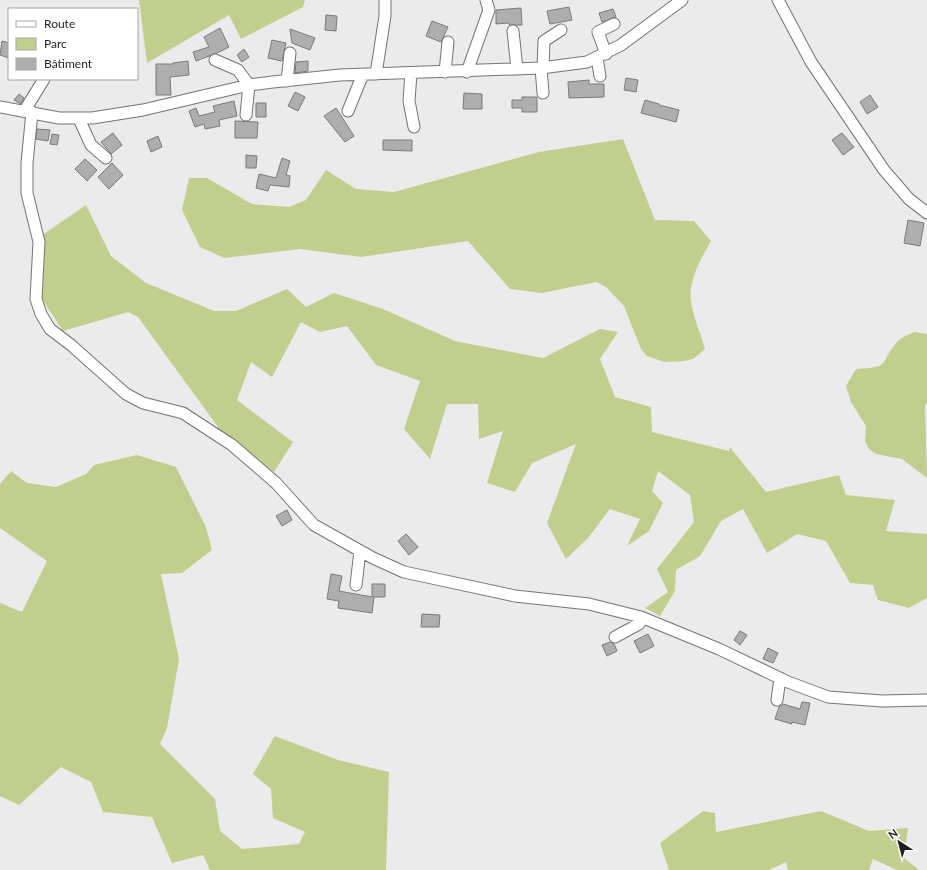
<svg xmlns="http://www.w3.org/2000/svg" width="927" height="870" font-family="Lato,sans-serif">
  <style>
    .green { fill: #c2ce8d }
    .building { fill: #aeaeaf; stroke: #7a7a7b }
    .lines { fill: none; stroke-linecap: round; stroke-linejoin: round }
    .minor-casing { stroke: #747475; stroke-width: 13 }
    .minor { stroke: #fff; stroke-width: 11 }
  </style>
  <rect width="100%" height="100%" fill="#ebebec"/>
  <path class="green" d="M139 0H305L303 7 241 39 229 15 147 63Z
    M623 139 655 220 694 221 711 241C701 259 688 280 691 301 693 317 701 334 705 349L693 359 684 361 664 362 647 356 641 349 624 306 606 287 596 282 542 293 510 289 468 241 361 257 300 249 224 258 200 247 182 210 189 178H207L252 204 289 207 306 200 326 170 356 189 394 192 539 152Z
    M86 205 111 256 146 283 214 311H236L287 289 306 307 334 293 383 309 455 341 543 358 600 329 618 332 600 359 615 397 651 407 652 432 729 451 730 447 766 492 839 475 846 495 895 500 886 531 927 534V598L909 608 878 600 873 585 850 583 826 541 797 534 767 553 743 509 721 521 700 556 676 570 675 591 660 616 645 608 668 592 657 569 694 522 690 495 658 471 652 491 663 503 649 531 627 546 640 519 610 509 588 538 566 559 547 523 576 444 532 463 515 492 487 483 503 431 479 439 478 404H447L430 459 404 429 420 381 376 365 347 326 320 332 301 322 272 377 251 362 237 400 293 442 274 472 217 430 218 427 138 317 128 312 63 331 40 296 41 236Z
    M914 332 927 334V403L925 406 927 478 902 459 876 454 869 449 865 441 866 426 851 402 846 386 856 369C892 367 878 365 897 342 901 337 909 335 914 332Z
    M137 455 176 467 206 527 212 550 182 573 161 574 179 659 167 728 160 744 215 799 220 831 242 849 299 844 305 832 273 818 271 789 253 774 275 736 338 760 389 772 386 870H210L203 855 172 863 152 817 103 812 91 782 61 767 19 805 0 796V603L22 612 47 561 0 528V484L11 471 27 483 56 487 86 474 94 465Z
    M703 811 715 813 716 832 821 811 869 831 908 828 904 858 919 870H897L873 859 869 870H788L786 862 769 870H669L660 843Z"/>
  <path class="building" d="M569 7 572 20 550 24 547 11Z
    M521 8 522 25H509V23L496 24V10Z
    M613 9 616 17 602 22 599 13Z
    M326 15 337 16 336 31 325 30Z
    M432 21 448 27 441 42 426 36Z
    M220 28 229 47 217 53 196 61 193 52 209 47 204 37Z
    M290 29 315 38 310 50 292 43Z
    M272 40 286 43 282 61 268 58Z
    M2 41 9 43V58L0 55Z
    M244 49 249 57 242 62 237 55Z
    M188 61 189 75 170 77 171 95H156V64H173V63Z
    M308 61V71L295 73 296 62Z
    M626 78 638 80 636 92 624 90Z
    M589 80V84H604V97L569 98 568 82Z
    M295 92 305 97 298 111 288 106Z
    M464 93 482 94V109H463Z
    M19 94 24 98 21 104 14 100Z
    M870 95 878 107 867 114 860 102Z
    M522 97H537V112H522V108H512V100H522Z
    M645 100 659 104V105L679 110 676 122 641 113Z
    M234 101 237 116 219 120 220 126 205 129 204 124 195 127 189 111 196 108 199 116 215 112 213 106Z
    M256 103H266V117H256Z
    M336 108 354 136 345 142 324 116Z
    M235 121 258 122 257 138H235Z
    M37 129 50 130 48 141 36 139Z
    M113 133 122 145 111 154 101 142Z
    M842 133 854 147 843 155 832 140Z
    M52 134 59 135 57 145 50 144Z
    M158 136 162 147 151 152 147 141Z
    M383 140H412V151L383 150Z
    M246 155 257 156 256 168H246Z
    M282 158 290 161 286 175 290 176 289 187 270 185 268 191 256 188 259 174 276 178Z
    M85 159 97 170 87 181 75 169Z
    M112 163 123 175 109 189 98 177Z
    M908 220 924 223 920 246 904 243Z
    M287 510 292 520 282 526 276 516Z
    M406 534 418 547 409 555 398 541Z
    M331 574 342 576 339 591 372 597V584H385V597H374L372 613 338 608 339 601 327 599Z
    M422 614 440 615 439 627H421Z
    M740 631 747 635 740 645 734 640Z
    M648 634 654 646 640 653 634 641Z
    M610 642 614 644 617 651 607 656 602 645Z
    M768 648 778 653 773 663 763 659Z
    M802 702 810 703 805 725 792 722V724L775 719 779 707 783 704 800 709Z"/>
  <g class="lines">
    <g class="minor-casing">
      <path id="minor" d="M778 0 811 62 884 170 909 199 927 213
        M513 31 517 69
        M606 54 598 32 614 24
        M597 58 600 76
        M215 60 238 70 249 85 246 115
        M541 68 543 93
        M543 68 544 41 561 30
        M445 72 448 42
        M467 72 489 10 486 0
        M411 73 409 101 414 127
        M376 74 385 16V0
        M287 81 290 53
        M0 107 59 118H92L143 110 249 85 273 82 340 75 541 68 587 62 621 45 682 0
        M25 110 44 79
        M348 111 363 74
        M32 112 27 163V193L39 242 36 299 41 314 50 329 71 345 126 394 143 403 183 413 232 445 276 483 314 525 373 558 404 572 515 596 589 604 641 617 719 649 788 682 828 697 882 701 927 700
        M79 119 91 145 106 158
        M356 585 360 551
        M615 637 639 624 641 617
        M777 700 780 678"/>
    </g>
    <use href="#minor" class="minor"/>
  </g>
  <rect x="8" y="8" width="130" height="72" fill="#ffffff" stroke="#a5a5a6"/>
  <rect x="16" y="21" width="20" height="6" fill="#ffffff" stroke="#a5a5a6"/>
  <text x="44" y="28" font-size="12" fill="#1f1f20">Route</text>
  <rect x="16" y="38" width="20" height="12" fill="#c2ce8d" stroke="#a5a5a6"/>
  <text x="44" y="48" font-size="12" fill="#1f1f20">Parc</text>
  <rect x="16" y="58" width="20" height="12" fill="#aeaeaf" stroke="#a5a5a6"/>
  <text x="44" y="68" font-size="12" fill="#1f1f20">Bâtiment</text>
  <g transform="translate(899 842) rotate(324)" stroke="#ffffff" stroke-width="3" paint-order="stroke">
  <path d="M0-3L7 15L0 10L-7 15Z" fill="#1f1f20"/>
  <text y="-6" font-size="11" font-weight="bold" text-anchor="middle" fill="#1f1f20">N</text>
  </g>
</svg>
